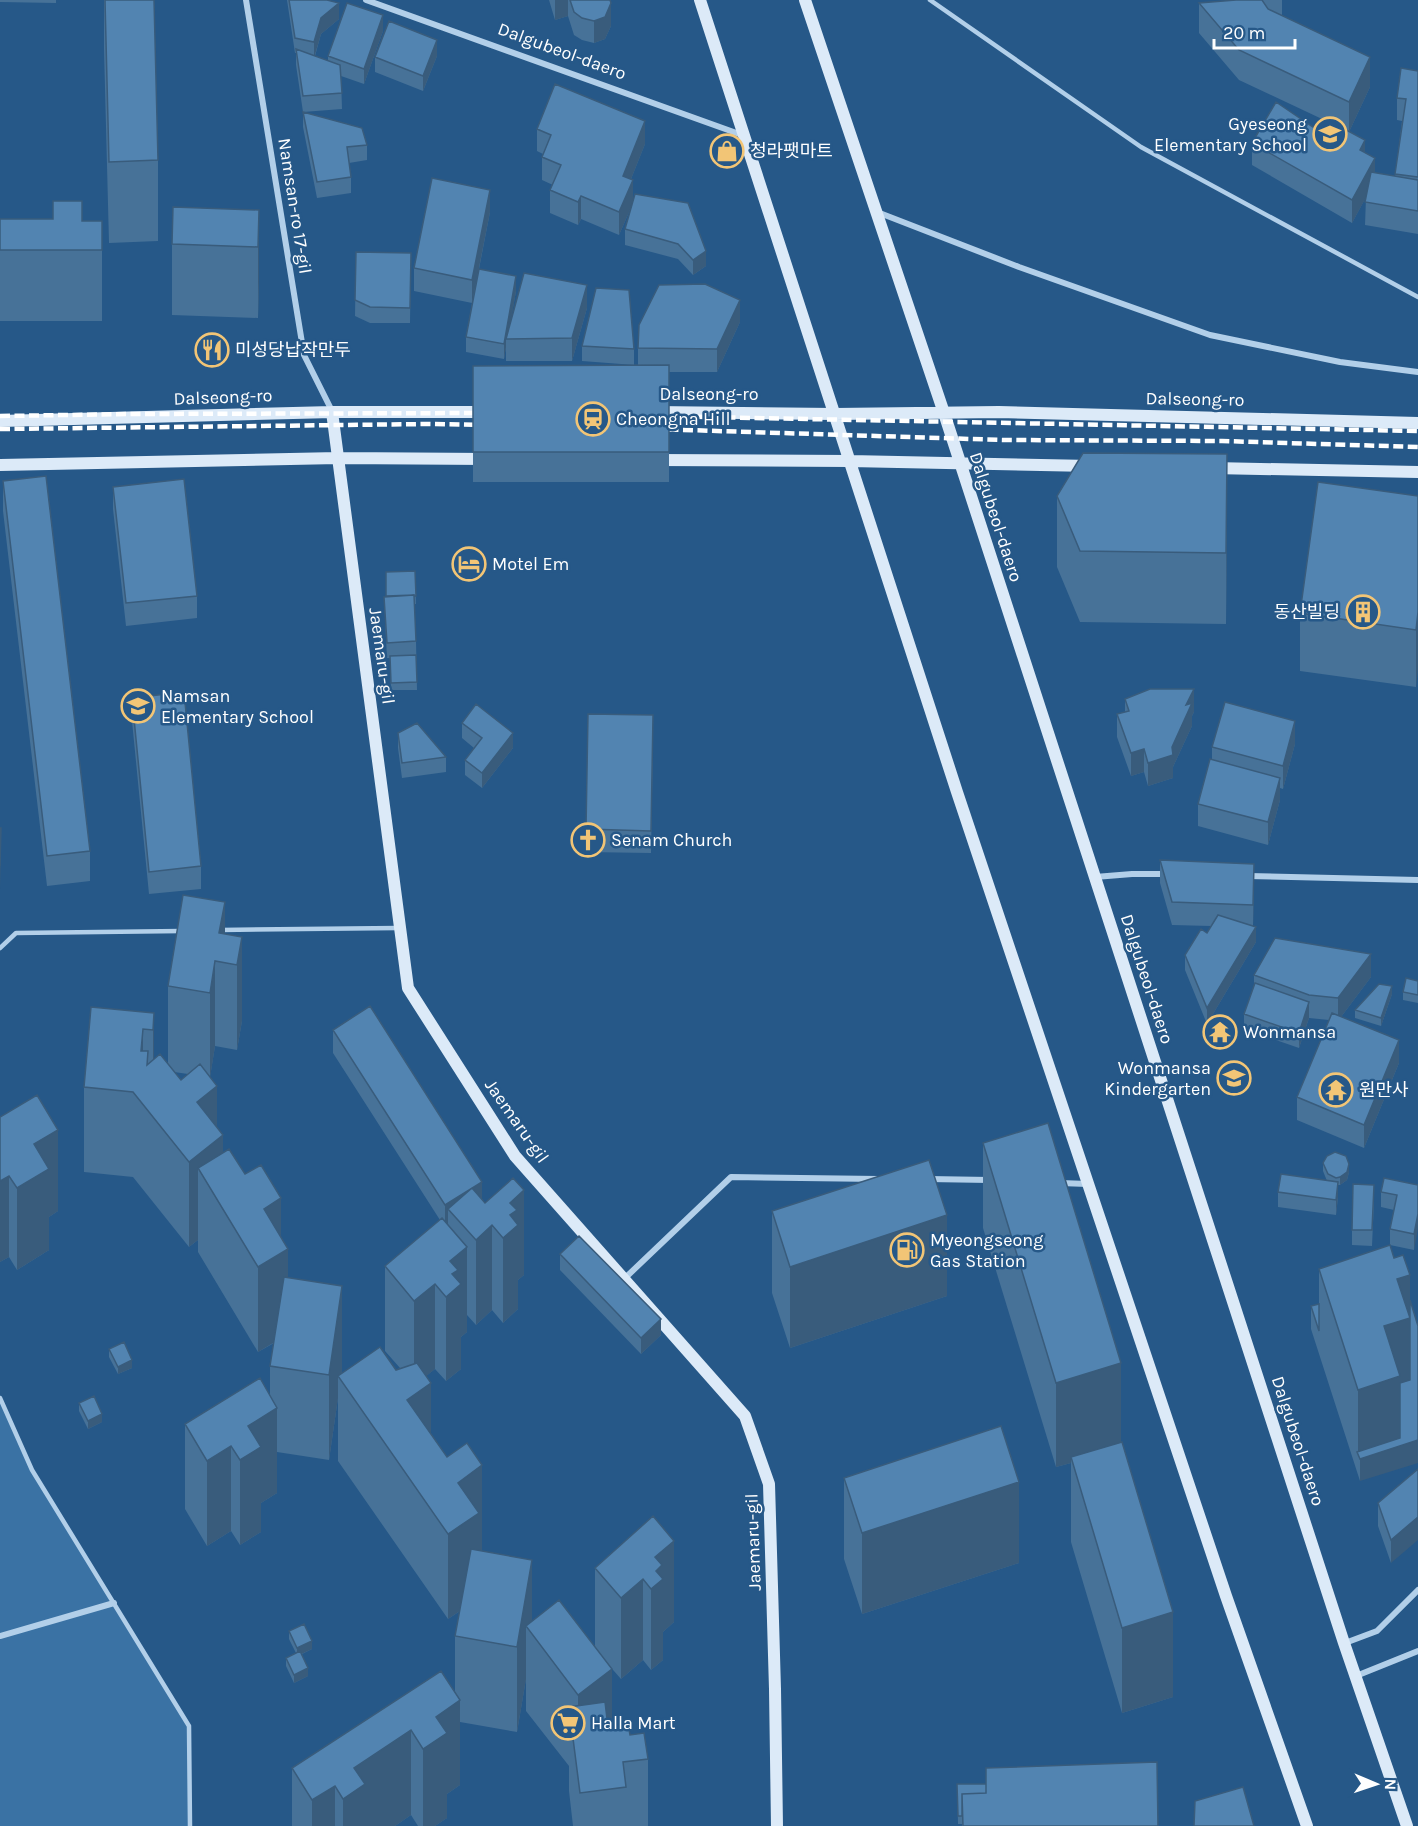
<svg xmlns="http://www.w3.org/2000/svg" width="1418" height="1826" font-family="Karla,'Noto Sans KR',sans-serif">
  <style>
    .green { fill: #3a72a4 }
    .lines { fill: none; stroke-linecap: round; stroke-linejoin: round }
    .lane { stroke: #b2cfe9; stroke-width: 4.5 }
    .street { stroke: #b2cfe9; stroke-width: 6 }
    .secondary { stroke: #dceaf8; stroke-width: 12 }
    .rail { stroke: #fff; stroke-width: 4.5; stroke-dasharray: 10 4.5; stroke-linecap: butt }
    .wall { fill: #477298; fill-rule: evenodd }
    .shaded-wall { fill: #395c7c }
    .building { fill: #5284b1; stroke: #395c7c; stroke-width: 1.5 }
    .labels { text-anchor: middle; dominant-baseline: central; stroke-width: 5; stroke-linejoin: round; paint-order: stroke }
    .street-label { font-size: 18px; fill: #fff; stroke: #265888 }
    .poi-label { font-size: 18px; fill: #fff; stroke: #265888; text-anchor: start }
  </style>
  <rect width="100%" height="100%" fill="#265888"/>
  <path class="green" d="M0 1398 32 1471 189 1726 190 1826H0Z"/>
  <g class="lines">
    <path class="lane" d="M930 0 1141 147 1418 297
      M220 930 398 928
      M0 948 16 933 182 931
      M0 1398 32 1470 189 1726 190 1826"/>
    <path class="street" d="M246 0 304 355 332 411
      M366 0 742 135
      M877 212 1019 267 1210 335 1340 362 1418 372
      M1248 876 1418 880
      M1095 877 1132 874H1165
      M928 1179 990 1180
      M1060 1183 1088 1184
      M624 1279 731 1177 879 1179
      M0 1636 114 1603
      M1345 1643 1377 1631 1418 1590
      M1356 1676 1418 1651"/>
    <path class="secondary" d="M700 0 957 792 1226 1596 1307 1826
      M805 0 944 413 1344 1643 1407 1826
      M332 412 408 988 515 1156 745 1416 769 1484 775 1689 777 1826
      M654 412 835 414 999 412 1418 423
      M0 421 332 412H487
      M655 460 850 461 1091 466
      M0 465 338 458 488 459
      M1213 468 1418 472"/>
    <path class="rail" d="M0 416 132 414 488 413
      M653 416 1418 431
      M0 429 430 424 489 425
      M654 429 1004 440 1222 441 1418 447"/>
  </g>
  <path class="wall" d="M0 0H56V3L0 2Z
    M104 0H154L158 160V241L109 243 104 49Z
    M287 0H327L339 19 321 34 315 56 328 61V56L383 31 364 84 341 76 342 109 303 112 367 145V160L349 163 351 177V193L317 198 303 127V112L296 65V53H295Z
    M549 0H610L611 26 605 39 594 43 582 40 574 35 568 16 555 20Z
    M1236 0H1282V16L1370 87 1349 132 1365 152 1375 173 1395 176 1402 121 1397 120V98L1418 71V234L1365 225 1366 197 1352 223 1252 165V143L1313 127 1322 119 1239 80 1199 33V3Z
    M437 56 423 91 375 72V57Z
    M537 129 645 144 631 179 633 203 619 235 581 219 578 225 550 213V190L553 185 542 180V157L543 154 537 151Z
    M635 194 706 266 693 275 678 259 625 245V229Z
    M259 210V281L258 318 172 315V244Z
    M490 212 479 269 516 291 510 324 587 308 572 361H506V347L504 359 466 352V337L472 303 414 291V268Z
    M0 219 82 221H102V321H0Z
    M356 252 411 253 410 323H370L355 316Z
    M740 322 717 372H669V482H473V366L638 365V348Z
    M582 346 634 349V365L582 361Z
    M3 481 90 851V881L47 886 3 511Z
    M113 487 197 596V618L126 626 113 509Z
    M1057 496 1227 525 1226 624 1080 622 1057 567Z
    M1418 496 1416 687 1300 671V613Z
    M415 571 416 604H414L416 641 417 690H391L390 658H387L384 597H386Z
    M132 698 201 866V889L149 894 132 721Z
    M1125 699 1194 712 1192 716V726L1173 767V778L1148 786 1144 772 1131 776 1117 737V714L1125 712Z
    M462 723 513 748 482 788 465 775V760L474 748 462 738Z
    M398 733 446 757V772L402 778 398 748Z
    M653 738 651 853 586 852V829Z
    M1295 744 1283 789 1280 788V800L1268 845 1198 826V804L1212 759V747Z
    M1160 860 1254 887 1253 926 1256 942 1207 1024 1185 970V955L1207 933 1211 926 1172 925 1160 883Z
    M225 934 242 937V1021L237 1050 215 1046 210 1077 217 1127 223 1152 281 1238 288 1278 342 1371V1374L396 1370 400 1368 385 1351V1266L440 1220 333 1053V1030L482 1199 524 1275 518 1280V1309L503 1323 492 1310 476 1325 467 1315V1332L461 1337V1369L446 1381 435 1369 426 1376 431 1434 482 1550 481 1551 532 1621 595 1647V1568L653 1516 674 1622 663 1632V1660L651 1670 643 1660 621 1679 607 1663 612 1726 630 1735 648 1759V1826H573L569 1791V1766L526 1711V1679L517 1732 460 1722V1785L447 1794V1818L435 1826H418L411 1815 395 1826H292V1768L455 1693V1636L460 1611 448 1619 338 1461V1398L329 1460 277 1452V1493L261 1503V1532L240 1545 231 1531 207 1546 185 1509V1424L270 1395V1366L274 1343 258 1352 198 1252V1240L189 1247 133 1177 84 1172V1087L154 1013V1059L168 1064V986ZM174 1072 188 1074 181 1080Z
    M1254 975 1371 977 1341 1017 1399 1063 1364 1148 1297 1120V1097L1329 1020 1309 1018 1299 1048 1244 1029V1014L1254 985Z
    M1418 981V1003L1403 1000V992Z
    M1392 994 1381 1026 1355 1018V1010Z
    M0 1117 58 1211 49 1217V1250L17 1270 9 1257 0 1262Z
    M983 1143 1121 1442 1173 1697 1122 1713 1071 1542V1463L1056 1467 983 1228Z
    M1323 1163 1349 1172 1347 1180 1340 1185H1338V1197L1336 1215 1278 1207V1192L1327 1181 1323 1171Z
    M1418 1185 1414 1250 1390 1245V1229L1394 1210 1381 1207V1192Z
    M1374 1200 1372 1246 1352 1245V1230Z
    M772 1211 947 1296 790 1348 772 1293Z
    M1390 1245 1360 1481 1311 1329V1306L1319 1304V1269Z
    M560 1254 661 1335 641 1354 560 1270Z
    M109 1349 132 1368 118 1374 109 1357Z
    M79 1403 102 1422 88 1429 79 1411Z
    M1418 1469 1391 1563 1378 1526V1503Z
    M844 1478 1019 1563 862 1614 844 1559Z
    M289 1631 312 1649 302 1654 308 1676 294 1683 286 1666V1658L296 1653 289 1639Z
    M957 1784 1158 1826H962V1824H958Z"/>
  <path class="shaded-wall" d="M555 0H568V16L555 20Z
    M339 3V19L321 34 314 58V42L321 18Z
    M611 3V26L605 39 594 43V21Z
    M383 15V31L364 84V69Z
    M437 40V56L423 91V76Z
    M1370 57V87L1349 132V102Z
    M645 121V144L623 199V176Z
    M1365 140V163L1360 150Z
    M1375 158V181L1352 223V200Z
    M633 180V203L619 235V212Z
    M490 190V212L472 303V280Z
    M581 196V219L578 225V202Z
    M259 210V281L258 318V247Z
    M706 251V266L693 275V260Z
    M516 276V291L508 339H506V347L504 359V344Z
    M587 285V308L572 361V338Z
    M740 300V322L717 372V349Z
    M1227 454V525L1226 624V553Z
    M1418 612V670L1416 687V630Z
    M1194 689V712L1192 716V726L1173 767V778L1148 786V763L1172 747 1186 705Z
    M1295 721V744L1283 789V766Z
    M513 733V748L482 788V773Z
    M1144 749V772L1131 776V753Z
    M1280 778V800L1268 845V822Z
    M1 828V851L0 889V866Z
    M1254 864V887L1253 928V905Z
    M225 902V963L219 933Z
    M1256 927V942L1207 1024V1008Z
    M242 937V1021L237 1050V965Z
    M1371 954V977L1338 1021V998Z
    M215 961V1046L210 1078V993Z
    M1392 986V994L1381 1026V1018Z
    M1309 1002V1018L1299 1048V1033Z
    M154 1013V1098L153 1114V1030Z
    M143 1029V1104L141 1051Z
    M1399 1040V1063L1364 1148V1125Z
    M217 1086V1140L223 1135V1210L198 1168V1240L189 1247V1162L197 1102Z
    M58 1130V1211L49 1217V1250L17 1270V1188L34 1144Z
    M1349 1164V1172L1347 1180 1340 1185V1177Z
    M9 1176V1257L0 1262V1181Z
    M482 1182V1205L448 1209V1226L445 1228V1205Z
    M1338 1182V1197L1336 1215V1200Z
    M524 1190V1275L518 1280V1309L503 1323V1238L510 1203Z
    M281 1198V1253L288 1249V1334L258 1352V1267L264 1209Z
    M1418 1214V1229L1414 1250V1234Z
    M947 1215V1296L790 1348V1267Z
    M492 1225V1310L476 1325V1240Z
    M467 1247V1332L461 1337V1369L446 1381V1297L450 1261Z
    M1410 1275V1318L1418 1440V1463L1360 1481V1459L1358 1452V1390L1397 1279Z
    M435 1284V1369L414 1386V1301Z
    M342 1286V1371L341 1380 338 1376V1398L329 1460V1375Z
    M661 1319V1335L641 1354V1338Z
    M132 1360V1368L118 1374V1367Z
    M1121 1363V1447L1071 1457V1463L1056 1467V1383Z
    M431 1383V1468L407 1400Z
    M277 1408V1493L261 1503V1532L240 1545V1460L248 1426Z
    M102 1414V1422L88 1429V1421Z
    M231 1446V1531L207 1546V1461Z
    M482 1465V1550L479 1553V1598L448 1619V1534L458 1483Z
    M1019 1482V1563L862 1614V1533Z
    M1418 1517V1540L1391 1563V1540Z
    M674 1541V1622L663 1632V1660L651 1670V1589L655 1557Z
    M532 1560V1633L526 1626V1679L517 1732V1647Z
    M643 1579V1660L621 1679V1598Z
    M1173 1612V1697L1122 1713V1628Z
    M312 1641V1649L297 1656V1648Z
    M308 1668V1676L294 1683V1675Z
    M612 1669V1753L578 1779V1695Z
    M460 1700V1785L447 1794V1818L435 1826H423V1749L436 1717Z
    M411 1730V1815L395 1826H343V1799L354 1768Z
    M335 1786V1826H312V1800Z"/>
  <path class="building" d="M105 0H154L158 160 109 162Z
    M289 0H327L339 3 321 18 314 42 295 38Z
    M570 0H610L611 3 605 17 594 21 582 18 574 12Z
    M1236 0H1262L1268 9 1370 57 1349 102 1239 50 1199 3Z
    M347 3 383 15 364 69 328 56Z
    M389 21 437 40 423 76 375 57Z
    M296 49 340 65 342 93 303 96Z
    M1401 68 1418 71V177L1395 174 1406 99 1397 98Z
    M555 84 645 121 623 176 633 180 619 212 581 196 578 202 550 190 561 165 542 157 551 135 537 129Z
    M1276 102 1313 127 1324 118 1365 140 1360 150 1375 158 1352 200 1252 143Z
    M303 112 362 128 367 145 347 147 351 177 317 182Z
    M1371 172 1418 180V211L1365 202Z
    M432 178 490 190 472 280 414 268Z
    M635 194 688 203 706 251 693 260 678 244 625 229Z
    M53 201H82V221H102V250H0V219H53Z
    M173 207 259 210 258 247 172 244Z
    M356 252 411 253 410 308 370 307 355 300Z
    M479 269 516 276 504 344 466 337Z
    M524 273 587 285 572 338 506 339Z
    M705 284 740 300 717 349 638 348 639 325 659 285Z
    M596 288 629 290 634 349 582 346Z
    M669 365V452H473V366Z
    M1083 453 1227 454 1226 553 1080 551 1057 496Z
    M46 476 90 851 47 856 3 481Z
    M184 479 197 596 126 603 113 487Z
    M1318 482 1418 496V612L1416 630 1300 613Z
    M415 571 416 596H414V595L386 596V572Z
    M414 595 416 641 387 643 384 597Z
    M416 655 417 682 391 683 390 656Z
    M1150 689H1194L1186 705 1192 703 1172 747 1173 755 1148 763 1144 749 1131 753 1117 714 1129 711 1125 699Z
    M184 692 201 866 149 872 132 698Z
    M1225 702 1295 721 1283 766 1212 747Z
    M476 704 513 733 482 773 465 760 482 738 462 723Z
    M588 714 653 715 651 831 586 829Z
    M417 723 446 757 402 763 398 733Z
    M1210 759 1280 778 1268 822 1198 804Z
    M0 828H1L0 866Z
    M1160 860 1254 864 1253 905 1172 902Z
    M183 895 225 902 219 933 242 937 237 965 215 961 210 993 168 986Z
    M1218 915 1256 927 1207 1008 1185 955 1201 929 1207 933Z
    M1275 938 1371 954 1338 998 1309 995 1254 975Z
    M1406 978 1418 981V995L1403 992Z
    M1255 983 1309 1002 1299 1033 1244 1014Z
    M1379 984 1392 986 1381 1018 1355 1010Z
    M370 1006 482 1182 445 1205 333 1030Z
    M91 1007 154 1013 153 1030 143 1029 141 1051H148L147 1065 160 1054 181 1080 200 1064 217 1086 197 1102 223 1135 189 1162 133 1092 84 1087Z
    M1332 1013 1399 1040 1364 1125 1297 1097Z
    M37 1095 58 1130 34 1144 49 1169 17 1188 9 1176 0 1181V1117Z
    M1048 1123 1121 1363 1056 1383 983 1143Z
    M229 1149 245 1174 261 1165 281 1198 264 1209 288 1249 258 1267 198 1168Z
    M1335 1152 1346 1156 1349 1164 1347 1172 1340 1177 1336 1178 1328 1174 1323 1163 1327 1156Z
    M929 1160 947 1215 790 1267 772 1211Z
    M1281 1174 1338 1182 1336 1200 1278 1192Z
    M513 1178 524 1190 510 1203 517 1210 510 1215 518 1225 503 1238 492 1225 476 1240 448 1209 472 1188 485 1203Z
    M1384 1178 1418 1185V1214L1414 1234 1390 1229 1397 1195 1381 1192Z
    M1353 1184 1374 1185 1372 1230H1352Z
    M442 1218 467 1247 450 1261 458 1270 452 1274 461 1284 446 1297 435 1284 414 1301 385 1266Z
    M579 1236 661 1319 641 1338 560 1254Z
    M1390 1245 1394 1258 1403 1255 1410 1275 1397 1279 1410 1318 1384 1326 1400 1376 1358 1390 1319 1269Z
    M284 1277 342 1286 329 1375 270 1366Z
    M1410 1300 1418 1326V1440L1360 1459 1357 1452 1400 1438V1383L1410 1380Z
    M1319 1304V1331L1311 1306Z
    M124 1342 132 1360 118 1367 109 1349Z
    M380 1347 396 1370 417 1363 431 1383 407 1400 447 1457 467 1443 482 1465 458 1483 479 1513 448 1534 338 1376Z
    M260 1378 277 1408 248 1426 261 1447 240 1460 231 1446 207 1461 185 1424Z
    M94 1396 102 1414 88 1421 79 1403Z
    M1001 1426 1019 1482 862 1533 844 1478Z
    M1122 1442 1173 1612 1122 1628 1071 1457Z
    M1418 1469V1517L1391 1540 1378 1503Z
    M653 1516 674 1541 655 1557 662 1565 656 1571 663 1579 651 1589 643 1579 621 1598 595 1568Z
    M471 1549 532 1560 517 1647 455 1636Z
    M559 1600 612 1669 578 1695 526 1626Z
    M304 1624 312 1641 297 1648 289 1631Z
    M300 1651 308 1668 294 1675 286 1658Z
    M441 1671 460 1700 436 1717 447 1733 423 1749 411 1730 354 1768 365 1784 343 1799 335 1786 312 1800 292 1768Z
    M605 1702 608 1727 628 1724 630 1735 644 1733 648 1759 623 1762 626 1787 580 1793 569 1707Z
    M1157 1762 1158 1826H963L962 1794 986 1793V1768Z
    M957 1784H986V1793L962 1794V1816H958Z
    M1243 1787 1254 1826H1194L1195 1801Z"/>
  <defs>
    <g id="school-ring" transform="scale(1.725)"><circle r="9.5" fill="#265888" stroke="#f2c576" stroke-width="1.5"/><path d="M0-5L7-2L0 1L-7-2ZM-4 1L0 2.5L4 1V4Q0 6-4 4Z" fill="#f2c576"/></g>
    <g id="shop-ring" transform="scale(1.725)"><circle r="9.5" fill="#265888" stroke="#f2c576" stroke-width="1.5"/><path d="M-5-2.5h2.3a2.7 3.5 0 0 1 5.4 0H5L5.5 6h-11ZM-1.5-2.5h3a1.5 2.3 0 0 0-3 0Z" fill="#f2c576"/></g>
    <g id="restaurant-ring" transform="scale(1.725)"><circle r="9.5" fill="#265888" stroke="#f2c576" stroke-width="1.5"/><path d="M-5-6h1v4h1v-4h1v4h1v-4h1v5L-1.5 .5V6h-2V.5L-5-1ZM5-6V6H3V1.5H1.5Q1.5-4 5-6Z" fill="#f2c576"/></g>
    <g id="station-ring" transform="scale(1.725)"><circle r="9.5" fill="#265888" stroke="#f2c576" stroke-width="1.5"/><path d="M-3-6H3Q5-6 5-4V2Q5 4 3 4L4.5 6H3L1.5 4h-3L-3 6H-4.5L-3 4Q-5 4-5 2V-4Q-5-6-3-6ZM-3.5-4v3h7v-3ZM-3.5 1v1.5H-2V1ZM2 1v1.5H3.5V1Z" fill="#f2c576"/></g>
    <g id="hotel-ring" transform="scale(1.725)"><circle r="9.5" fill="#265888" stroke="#f2c576" stroke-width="1.5"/><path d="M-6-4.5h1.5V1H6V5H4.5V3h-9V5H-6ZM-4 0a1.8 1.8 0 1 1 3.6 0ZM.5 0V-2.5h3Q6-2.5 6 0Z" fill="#f2c576"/></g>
    <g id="building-ring" transform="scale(1.725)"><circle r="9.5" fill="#265888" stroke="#f2c576" stroke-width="1.5"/><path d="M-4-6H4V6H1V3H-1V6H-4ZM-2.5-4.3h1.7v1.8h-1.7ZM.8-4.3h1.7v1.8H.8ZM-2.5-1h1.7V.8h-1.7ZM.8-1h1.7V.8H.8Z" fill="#f2c576"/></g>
    <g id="church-ring" transform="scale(1.725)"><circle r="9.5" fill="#265888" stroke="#f2c576" stroke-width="1.5"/><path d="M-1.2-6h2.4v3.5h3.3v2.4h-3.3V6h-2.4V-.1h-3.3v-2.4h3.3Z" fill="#f2c576"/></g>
    <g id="temple-ring" transform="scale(1.725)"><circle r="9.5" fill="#265888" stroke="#f2c576" stroke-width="1.5"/><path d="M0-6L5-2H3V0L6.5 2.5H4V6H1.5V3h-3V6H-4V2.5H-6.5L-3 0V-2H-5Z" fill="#f2c576"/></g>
    <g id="fuel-ring" transform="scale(1.725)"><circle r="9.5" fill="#265888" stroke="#f2c576" stroke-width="1.5"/><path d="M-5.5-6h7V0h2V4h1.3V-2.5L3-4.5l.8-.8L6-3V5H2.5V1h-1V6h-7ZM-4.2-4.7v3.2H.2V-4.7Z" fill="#f2c576"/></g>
    <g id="supermarket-ring" transform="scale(1.725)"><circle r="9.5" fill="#265888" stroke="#f2c576" stroke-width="1.5"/><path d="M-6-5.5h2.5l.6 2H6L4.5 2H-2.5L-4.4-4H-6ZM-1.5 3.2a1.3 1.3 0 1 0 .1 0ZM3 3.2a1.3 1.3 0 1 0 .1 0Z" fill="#f2c576"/></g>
  </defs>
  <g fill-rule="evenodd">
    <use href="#school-ring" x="1330" y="134"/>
    <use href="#shop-ring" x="727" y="151"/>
    <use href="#restaurant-ring" x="212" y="350"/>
    <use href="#station-ring" x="593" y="419"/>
    <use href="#hotel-ring" x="469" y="564"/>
    <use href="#building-ring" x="1363" y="612"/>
    <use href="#school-ring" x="138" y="706"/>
    <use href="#church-ring" x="588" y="840"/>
    <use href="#temple-ring" x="1220" y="1032"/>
    <use href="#school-ring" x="1234" y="1078"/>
    <use href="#temple-ring" x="1336" y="1090"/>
    <use href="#fuel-ring" x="907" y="1250"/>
    <use href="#supermarket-ring" x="568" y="1723"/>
  </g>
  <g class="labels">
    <g class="street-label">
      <text transform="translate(562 51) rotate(20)">Dalgubeol-daero</text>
      <text transform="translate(295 206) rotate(81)">Namsan-ro 17-gil</text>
      <text x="709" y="394">Dalseong-ro</text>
      <text transform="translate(223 397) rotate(-2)">Dalseong-ro</text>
      <text transform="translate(1195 399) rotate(1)">Dalseong-ro</text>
      <text transform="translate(996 517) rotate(72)">Dalgubeol-daero</text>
      <text transform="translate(382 656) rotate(82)">Jaemaru-gil</text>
      <text transform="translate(1147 979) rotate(72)">Dalgubeol-daero</text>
      <text transform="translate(517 1121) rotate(55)">Jaemaru-gil</text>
      <text transform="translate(1298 1441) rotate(72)">Dalgubeol-daero</text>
      <text transform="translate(753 1542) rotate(-92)">Jaemaru-gil</text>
    </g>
    <g class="poi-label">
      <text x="1307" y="124" text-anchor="end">Gyeseong<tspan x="1307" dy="21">Elementary School</tspan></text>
      <text x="750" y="151">청라팻마트</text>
      <text x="235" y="350">미성당납작만두</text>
      <text x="616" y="419">Cheongna Hill</text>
      <text x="492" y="564">Motel Em</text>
      <text x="1340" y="612" text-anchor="end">동산빌딩</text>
      <text x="161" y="696">Namsan<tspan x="161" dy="21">Elementary School</tspan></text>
      <text x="611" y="840">Senam Church</text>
      <text x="1243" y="1032">Wonmansa</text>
      <text x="1211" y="1068" text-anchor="end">Wonmansa<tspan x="1211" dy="21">Kindergarten</tspan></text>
      <text x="1359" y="1090">원만사</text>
      <text x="930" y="1240">Myeongseong<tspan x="930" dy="21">Gas Station</tspan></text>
      <text x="591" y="1723">Halla Mart</text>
    </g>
  </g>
  <g transform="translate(1376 1784) rotate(92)" stroke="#265888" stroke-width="4.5" paint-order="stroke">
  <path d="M0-4.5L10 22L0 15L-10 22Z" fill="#ffffff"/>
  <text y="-9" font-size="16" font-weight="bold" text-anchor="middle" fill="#ffffff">N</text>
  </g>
  <path d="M1214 39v9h81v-9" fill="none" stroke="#ffffff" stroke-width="3"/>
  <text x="1223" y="39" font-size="18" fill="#ffffff" stroke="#265888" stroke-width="4.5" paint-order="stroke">20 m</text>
</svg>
